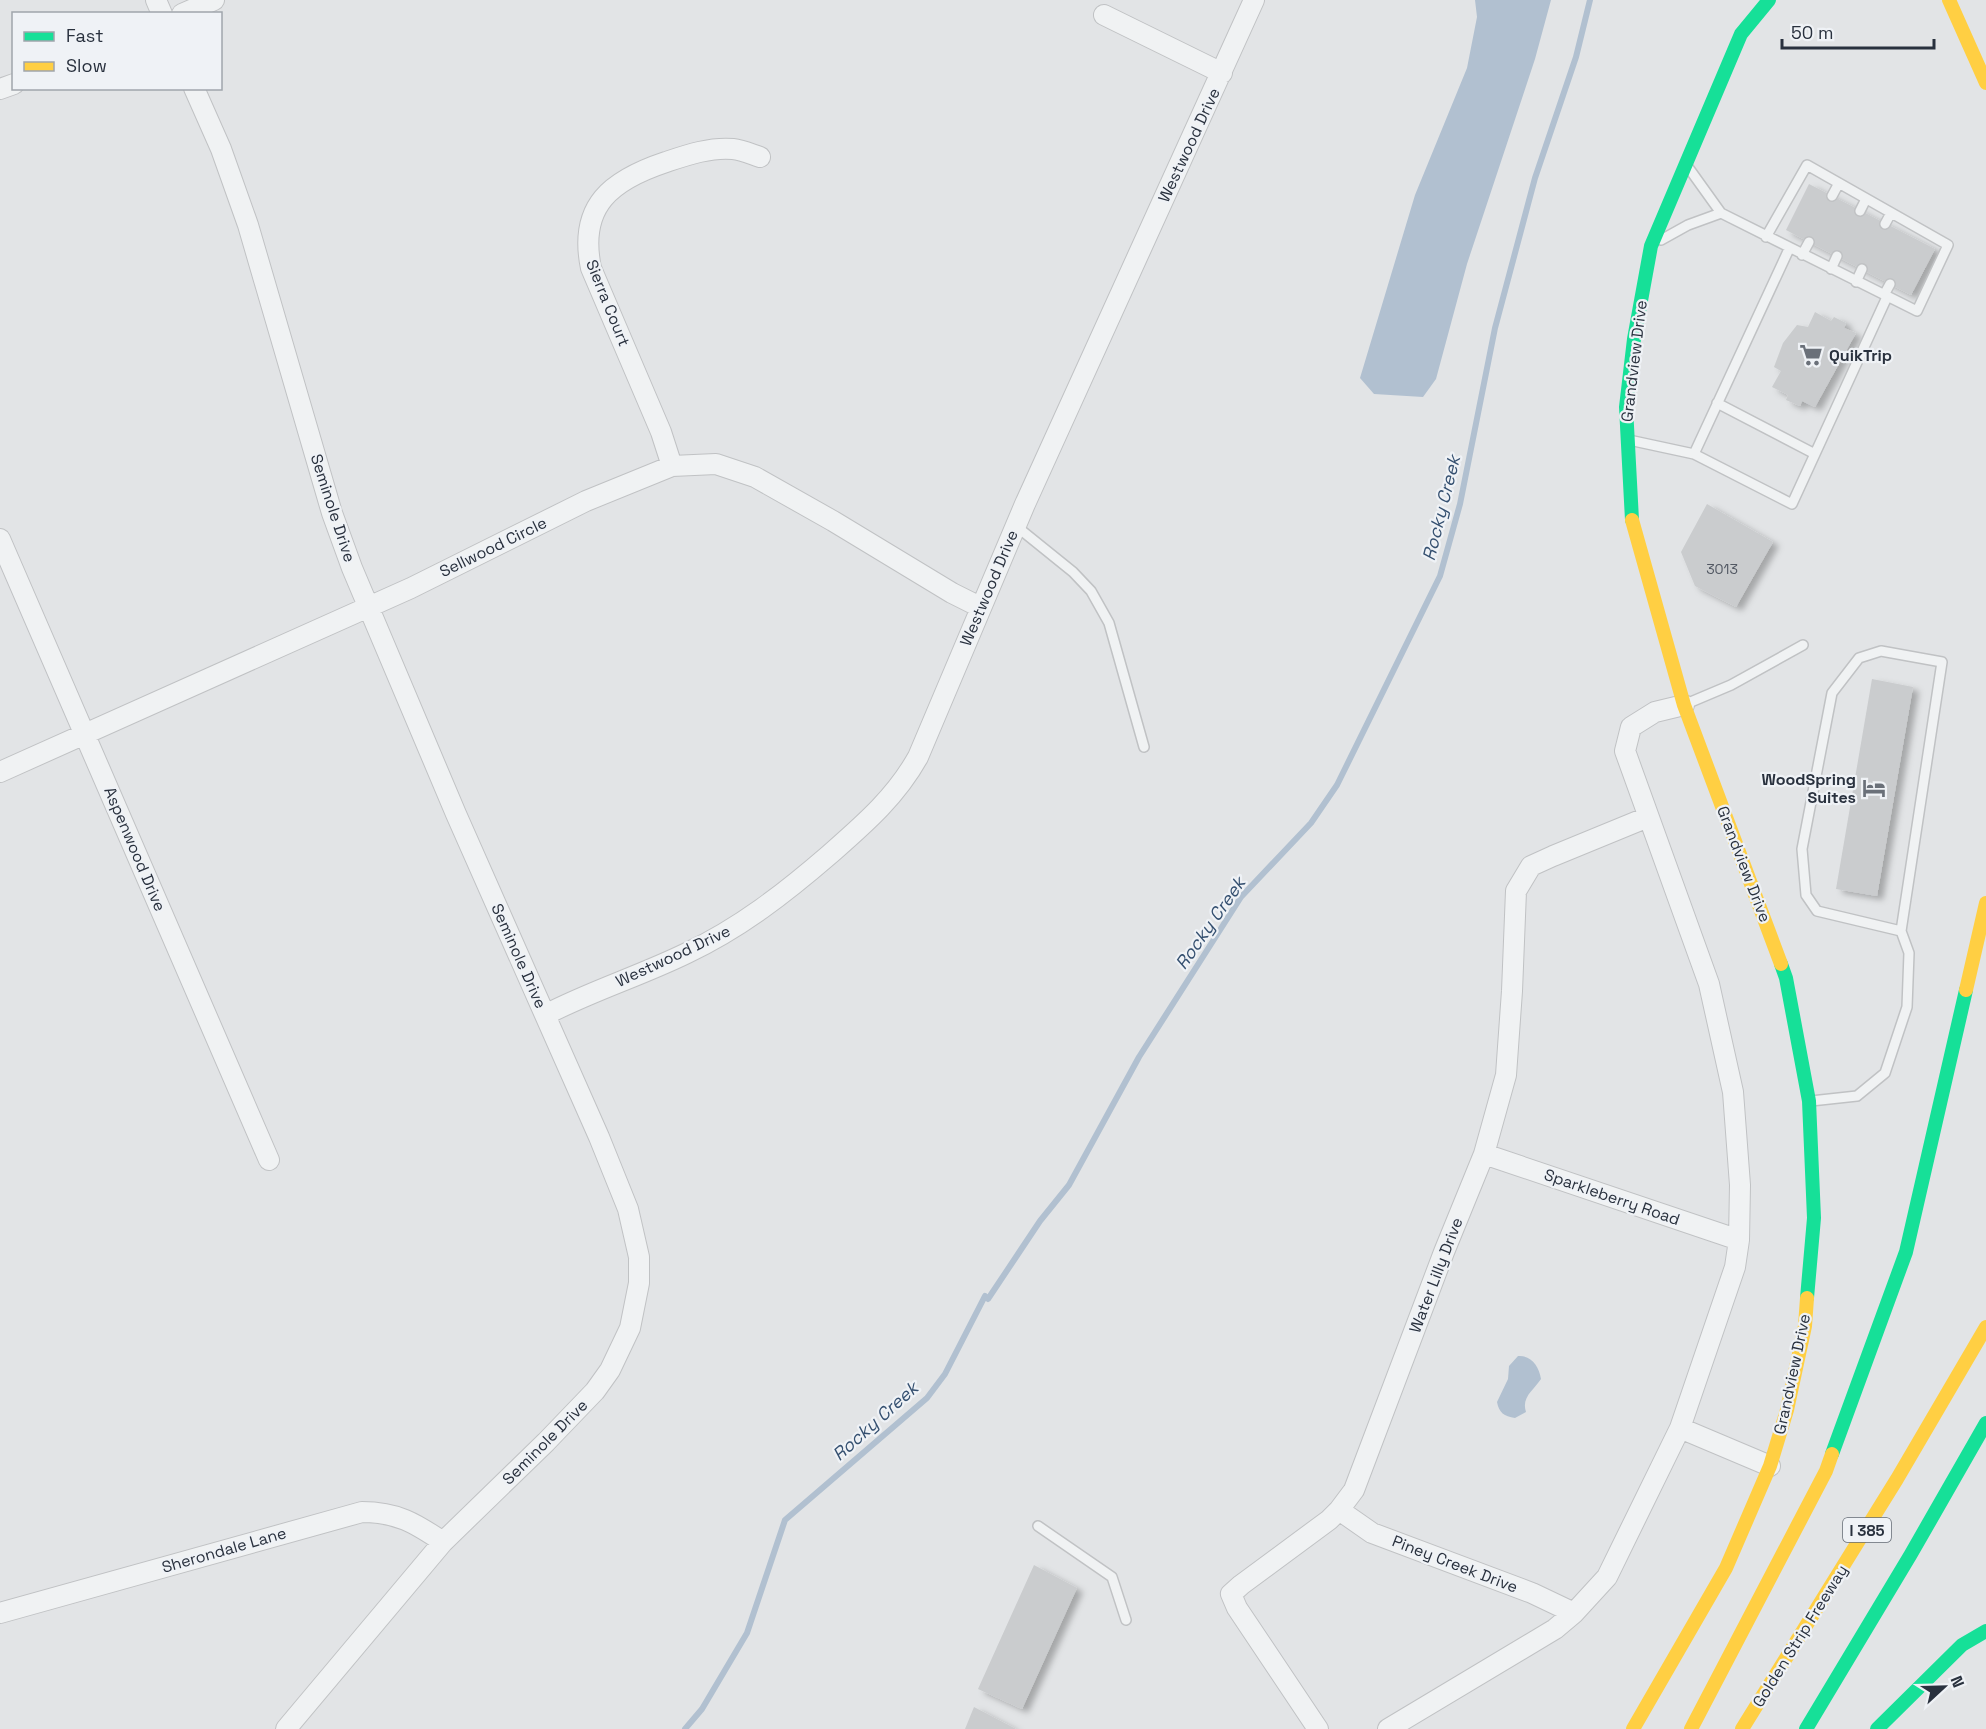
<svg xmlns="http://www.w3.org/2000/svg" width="1986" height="1729" font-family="'Space Grotesk',sans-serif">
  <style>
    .water { fill: #b1c0d0 }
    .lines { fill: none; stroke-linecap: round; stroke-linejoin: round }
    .stream { stroke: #b1c0d0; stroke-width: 6 }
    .building { fill: #caccce; filter: url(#shadow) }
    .lane-casing { stroke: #c0c2c4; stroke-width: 12 }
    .street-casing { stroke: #c0c2c4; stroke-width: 22 }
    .lane { stroke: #f0f2f3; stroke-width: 9 }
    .street { stroke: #f0f2f3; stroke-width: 20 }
    .fast { stroke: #16e098; stroke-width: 14 }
    .slow { stroke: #ffcf43; stroke-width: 14 }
    .labels { text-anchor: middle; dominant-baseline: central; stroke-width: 4.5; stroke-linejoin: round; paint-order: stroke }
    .number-label { font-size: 14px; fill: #525863 }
    .shield { fill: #eff2f6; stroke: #646b75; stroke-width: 1.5 }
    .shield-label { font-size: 15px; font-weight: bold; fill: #29313e }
    .street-label { font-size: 16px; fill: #29313e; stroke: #eff2f6 }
    .poi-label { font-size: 16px; font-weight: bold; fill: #29313e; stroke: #eff2f6; text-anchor: start }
    .water-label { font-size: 18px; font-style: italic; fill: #355070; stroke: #eff2f6 }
  </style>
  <defs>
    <filter id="shadow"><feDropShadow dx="6" dy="4" stdDeviation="3" flood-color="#0004"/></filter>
  </defs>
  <rect width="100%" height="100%" fill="#e2e4e6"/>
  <path class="water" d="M1475 0H1551L1535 59 1467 264 1436 379 1423 397 1374 394 1360 378 1415 195 1467 68 1477 17Z
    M1518 1356C1531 1355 1539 1366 1541 1379 1534 1390 1521 1397 1526 1412L1515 1418C1504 1416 1499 1413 1497 1402L1508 1379 1509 1366Z"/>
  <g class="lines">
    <path class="stream" d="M685 1729 702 1709 747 1633 785 1520 927 1398 945 1374 985 1296 988 1299 1040 1221 1069 1185 1139 1057 1241 897 1311 823 1337 785 1440 576 1460 504 1495 328 1535 178 1576 57 1590 0"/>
  </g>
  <path class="building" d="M1809 184 1935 249 1911 295 1786 230Z
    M1815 312 1831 321 1834 317 1846 323 1844 328 1856 333 1815 407 1802 401 1800 406 1786 400 1788 395 1772 387 1781 371 1774 367 1783 343 1797 325 1808 327Z
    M1707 504 1773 542 1736 607 1695 586 1681 552Z
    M1872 679 1913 687 1877 896 1836 889Z
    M1034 1565 1077 1588 1022 1709 978 1689Z
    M974 1707 1016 1729H965Z"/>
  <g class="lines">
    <g class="lane-casing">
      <path id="lane" d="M1688 167 1721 213 1917 311 1948 245 1807 165 1766 237
        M1832 196 1839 183
        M1860 211 1866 199
        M1885 224 1891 213
        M1661 240 1688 225 1721 213
        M1802 255 1809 242
        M1831 269 1837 256
        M1856 282 1862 269
        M1884 295 1890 284
        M1717 403 1815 454
        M1629 440 1694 454 1792 504 1887 297
        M1694 454 1789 249
        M1016 526 1073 572 1091 591 1109 623 1144 747
        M1686 704 1731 685 1803 645
        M1811 1101 1857 1096 1885 1073 1907 1007 1909 953 1901 931 1817 911 1806 895 1802 849 1832 693 1859 658 1881 651 1942 662 1901 931
        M1038 1526 1112 1577 1126 1620"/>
    </g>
    <g class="street-casing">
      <path id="street" d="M156 0 162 14
        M182 14 214 0
        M1104 15 1222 73
        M194 88 221 149 248 225 332 513 352 568 456 814 599 1137 628 1209 639 1257V1283L630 1328 610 1370 595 1391 546 1442 443 1542 286 1729
        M0 89 14 84
        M672 466 661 432 591 268C578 205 612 180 666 162 687 155 710 147 733 149 742 150 751 154 760 157
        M0 539 269 1160
        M0 772 411 588 586 501 672 466 716 464 755 477 833 521 952 593 980 607
        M545 1015C591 991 640 976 687 953 740 928 785 893 829 855 863 825 895 798 918 757L1025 504 1254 0
        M1484 1154 1739 1240
        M1680 1428 1770 1466
        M1339 1510 1372 1533 1532 1593 1574 1613
        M0 1613 362 1512C397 1512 415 1523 443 1542
        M1318 1729 1237 1608 1231 1594 1241 1585 1329 1520 1339 1510 1354 1490 1444 1252 1484 1154 1506 1075 1512 991 1516 891 1531 866 1553 856 1648 817
        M1388 1729 1555 1629 1574 1613 1607 1577 1680 1428 1735 1267 1739 1240 1740 1185 1733 1092 1709 984 1625 751 1631 727 1655 712 1684 705"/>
    </g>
    <use href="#lane" class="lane"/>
    <use href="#street" class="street"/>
    <path class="fast" d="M1632 520 1626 407 1634 339 1651 246 1741 34 1769 0
      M1781 964 1786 978 1809 1101 1814 1218 1807 1298
      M1832 1454 1906 1252 1966 990
      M1806 1729 1911 1554 1986 1423
      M1877 1729 1962 1645 1986 1631"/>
    <path class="slow" d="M1949 0 1986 83
      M1632 520 1684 705 1781 964
      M1966 990 1986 903
      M1633 1729 1726 1568 1770 1466 1787 1410 1805 1326 1807 1298
      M1691 1729 1826 1471 1832 1454
      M1742 1729 1897 1479 1986 1327"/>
  </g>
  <defs>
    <g id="supermarket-bare" transform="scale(1.8)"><path d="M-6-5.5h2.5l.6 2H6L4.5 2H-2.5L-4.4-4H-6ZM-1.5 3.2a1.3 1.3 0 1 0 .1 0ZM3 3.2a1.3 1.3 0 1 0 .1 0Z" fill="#6a7079" stroke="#eff2f6" stroke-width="2.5" paint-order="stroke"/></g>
    <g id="hotel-bare" transform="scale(1.8)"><path d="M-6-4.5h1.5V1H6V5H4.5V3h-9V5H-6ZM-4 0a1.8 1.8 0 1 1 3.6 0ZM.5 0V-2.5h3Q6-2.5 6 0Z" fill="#6a7079" stroke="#eff2f6" stroke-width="2.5" paint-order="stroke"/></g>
  </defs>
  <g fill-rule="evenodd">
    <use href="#supermarket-bare" x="1811" y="355"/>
    <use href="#hotel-bare" x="1874" y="788"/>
  </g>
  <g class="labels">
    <g class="number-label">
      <text x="1722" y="569">3013</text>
    </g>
    <rect class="shield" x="1843" y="1518" width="48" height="24" rx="4.5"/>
    <g class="shield-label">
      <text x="1867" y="1530">I 385</text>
    </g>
    <g class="street-label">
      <text transform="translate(1189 145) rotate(-65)">Westwood Drive</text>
      <text transform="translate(608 303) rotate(68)">Sierra Court</text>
      <text transform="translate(1634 361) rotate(-83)">Grandview Drive</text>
      <text transform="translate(333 508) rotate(72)">Seminole Drive</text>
      <text transform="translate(493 547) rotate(-26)">Sellwood Circle</text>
      <text transform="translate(989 588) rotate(-67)">Westwood Drive</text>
      <text transform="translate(135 849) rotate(67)">Aspenwood Drive</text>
      <text transform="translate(1744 864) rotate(69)">Grandview Drive</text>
      <text transform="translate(519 956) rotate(66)">Seminole Drive</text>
      <text transform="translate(673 956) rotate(-25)">Westwood Drive</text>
      <text transform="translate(1612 1197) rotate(19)">Sparkleberry Road</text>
      <text transform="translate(1436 1275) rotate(-69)">Water Lilly Drive</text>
      <text transform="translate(1792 1374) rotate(-78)">Grandview Drive</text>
      <text transform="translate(545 1442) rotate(-45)">Seminole Drive</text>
      <text transform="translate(224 1550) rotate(-16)">Sherondale Lane</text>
      <text transform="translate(1455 1564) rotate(21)">Piney Creek Drive</text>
      <text transform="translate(1800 1636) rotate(-58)">Golden Strip Freeway</text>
    </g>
    <g class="poi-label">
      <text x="1829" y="355">QuikTrip</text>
      <text x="1856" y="779" text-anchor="end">WoodSpring<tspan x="1856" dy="18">Suites</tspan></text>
    </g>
    <g class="water-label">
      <text transform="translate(1441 508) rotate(-76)">Rocky Creek</text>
      <text transform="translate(1210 923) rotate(-55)">Rocky Creek</text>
      <text transform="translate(875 1421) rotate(-42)">Rocky Creek</text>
    </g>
  </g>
  <rect x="12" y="12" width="210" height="78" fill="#eff2f6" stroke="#a0a5ac" stroke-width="1.5"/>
  <rect x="24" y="32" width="30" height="9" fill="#16e098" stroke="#a0a5ac" stroke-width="1.5"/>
  <text x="66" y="42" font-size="18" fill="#29313e">Fast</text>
  <rect x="24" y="62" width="30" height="9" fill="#ffcf43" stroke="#a0a5ac" stroke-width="1.5"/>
  <text x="66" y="72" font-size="18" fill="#29313e">Slow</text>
  <g transform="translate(1944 1687) rotate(68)" stroke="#eff2f6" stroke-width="4.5" paint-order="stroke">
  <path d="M0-4.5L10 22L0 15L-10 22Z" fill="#29313e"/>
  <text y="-9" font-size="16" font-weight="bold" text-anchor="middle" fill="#29313e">N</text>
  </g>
  <path d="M1782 39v9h152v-9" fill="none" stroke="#29313e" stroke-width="3"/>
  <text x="1791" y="39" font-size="18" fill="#29313e" stroke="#eff2f6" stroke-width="4.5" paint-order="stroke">50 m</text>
</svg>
